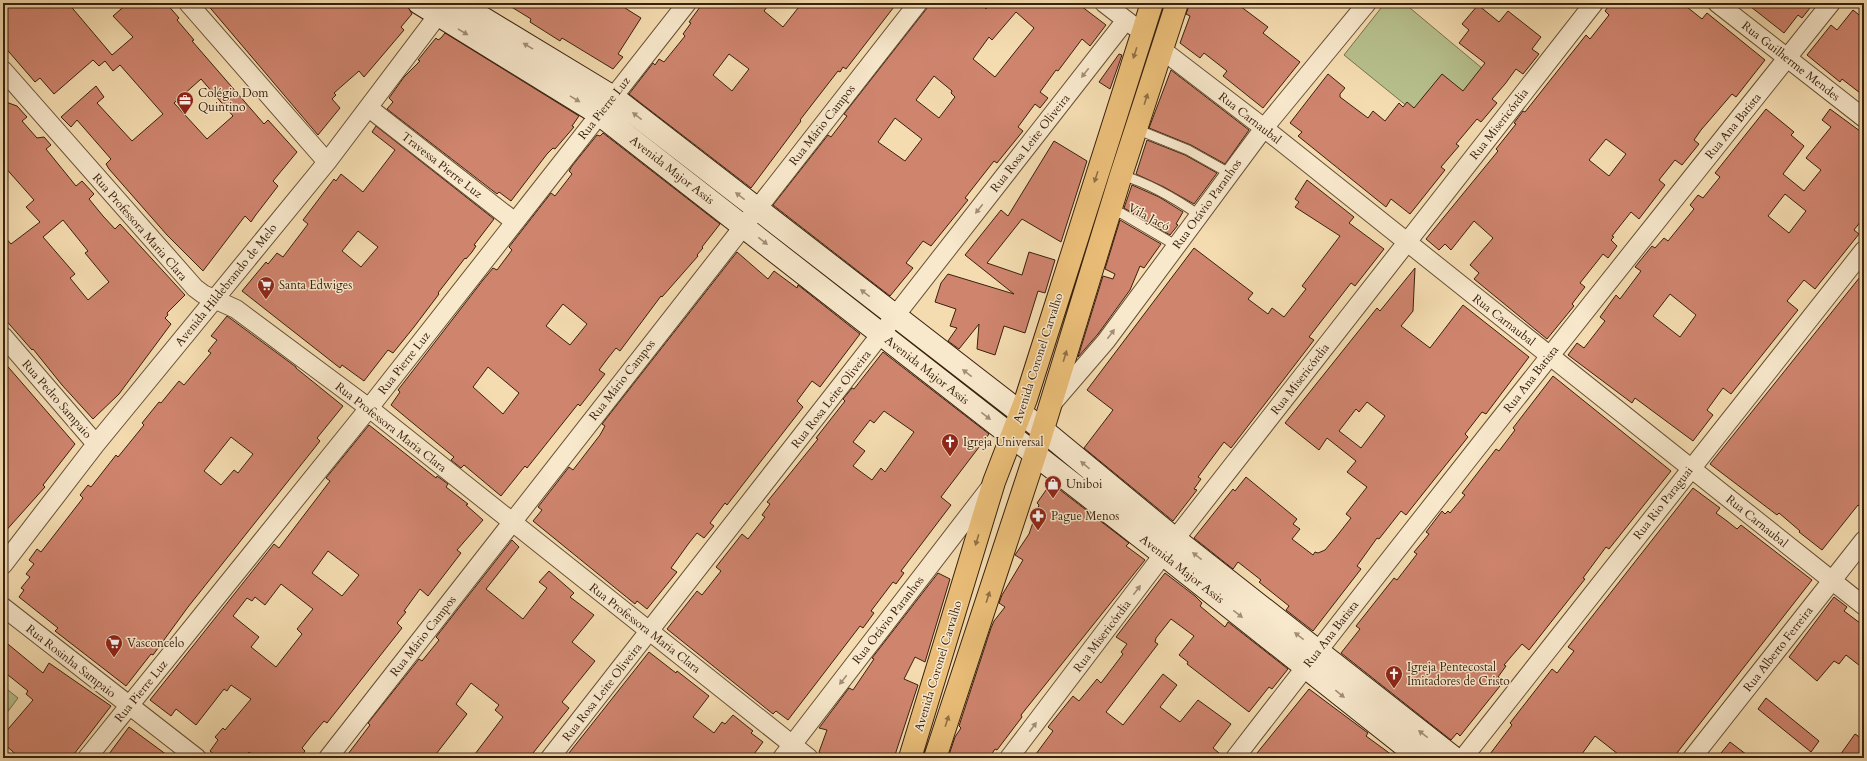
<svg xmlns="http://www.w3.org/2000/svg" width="1867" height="761" font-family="Cardo,serif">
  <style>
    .green { fill: #b7c18e; stroke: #78714e }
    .building { fill: #cf846e; stroke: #39210e; fill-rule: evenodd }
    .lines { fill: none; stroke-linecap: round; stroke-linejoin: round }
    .lane-casing { stroke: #685036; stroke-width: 11 }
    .street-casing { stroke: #685036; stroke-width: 20 }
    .secondary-casing { stroke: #39210e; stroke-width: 24 }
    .primary-casing { stroke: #39210e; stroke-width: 24 }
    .lane { stroke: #f8e8cc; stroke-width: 9 }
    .street { stroke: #f8e8cc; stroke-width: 18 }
    .secondary { stroke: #f8e8cc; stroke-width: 22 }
    .primary { stroke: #eabe78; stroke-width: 22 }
    .oneway { fill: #a28e76 }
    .oneway2 { fill: #927043 }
    .labels { text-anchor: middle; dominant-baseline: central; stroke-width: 3; stroke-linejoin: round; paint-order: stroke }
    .street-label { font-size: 12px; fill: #39210e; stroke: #f8e8cc }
    .poi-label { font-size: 12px; fill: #39210e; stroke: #f8e8cc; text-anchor: start }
  </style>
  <rect width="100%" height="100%" fill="#f4dcb0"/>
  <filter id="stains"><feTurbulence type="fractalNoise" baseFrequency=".005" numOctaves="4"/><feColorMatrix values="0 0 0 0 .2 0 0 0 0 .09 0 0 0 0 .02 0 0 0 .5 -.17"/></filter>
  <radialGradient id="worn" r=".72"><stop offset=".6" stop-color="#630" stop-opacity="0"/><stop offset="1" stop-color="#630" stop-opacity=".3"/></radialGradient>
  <path class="green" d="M1385 3H1404L1483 69 1471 87 1448 106 1428 91 1413 111 1344 55Z
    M3 686 18 698 3 718Z"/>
  <path class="building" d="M3 3H68L112 55 133 37 113 16 128 3H166L179 18 177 20 194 40 192 41 264 124 268 120 297 152 273 181 278 186 255 216 251 222 245 216 203 271 167 235 109 169 106 164 111 159 77 120 71 127 61 117 96 86 104 97 97 103 132 141 163 114 120 65 113 71 105 61 99 66 93 60 54 94 40 78 35 82 3 45ZM201 79 233 116 207 139 174 103Z
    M206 3H406L412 14 401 27 404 30 364 77 359 71 334 93 336 95 332 99 340 108 318 135Z
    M505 3H628L625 8 641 18 618 54 623 57 613 69 562 38 560 41 530 22 531 19Z
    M703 3H770L764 11 783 27 802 3H897L846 69 843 67 840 72 838 71 800 120 801 121 751 188 629 94 653 63 655 65 659 59 664 62 685 36 683 34 691 23 689 22ZM729 54 749 69 732 91 713 75Z
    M931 3H980L986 9 991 3H1077L1106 25 1090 46 1082 39 1058 71 1056 70 1040 92 1048 98 1040 108 1035 104 1018 127 1023 131 997 163 994 161 965 198 968 200 931 246 923 241 906 263 913 268 890 296 773 205 828 135 831 137 847 116 844 114ZM1016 12 1034 28 995 77 973 59 989 37 992 40ZM934 76 952 91 951 93 955 97 939 118 916 100ZM895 118 922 139 905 161 878 142Z
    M1190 3H1236L1268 27 1263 33 1300 62 1263 108 1223 76 1227 71 1204 53 1200 58 1180 43 1190 16 1186 14Z
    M1611 3H1682L1702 19 1707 13 1765 60 1736 97 1732 94 1701 130 1694 140 1699 144 1682 165 1675 160 1659 180 1665 185 1639 219 1631 212 1612 236 1614 237 1611 240 1617 246 1608 258 1603 254 1580 283 1585 287 1572 304 1574 306 1547 339 1474 279 1479 273 1470 265 1493 238 1474 221 1451 250 1445 244 1439 250 1426 239 1498 151 1496 149 1516 124 1514 123 1523 111 1525 112 1586 35 1590 39 1609 15 1605 11ZM1606 139 1626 154 1609 176 1589 160Z
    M1746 3H1814L1802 18 1798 15 1784 33Z
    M1478 5 1499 22 1508 11 1541 37 1532 49 1539 54 1523 74 1516 69 1505 84 1492 99 1497 103 1481 122 1477 119 1456 144 1459 146 1441 167 1445 170 1410 214 1391 199 1386 207 1298 136 1302 132 1290 123 1328 74 1345 88 1340 94V97L1368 118 1373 111 1385 121 1399 103 1403 107 1407 102 1414 108 1442 74 1463 91 1485 63 1459 43 1469 30 1462 24Z
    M1853 10 1864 19V96L1842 79 1840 82 1807 55 1831 25 1837 30Z
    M445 33 579 116 572 126 574 127 555 149 553 148 547 154 511 201 499 192 497 194 387 109 393 102 389 98 404 77 420 61 418 60 431 44 436 38 438 40 441 38Z
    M1119 54 1122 55 1110 89 1099 82Z
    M1171 70 1249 130 1225 164 1191 145 1149 128Z
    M3 101 17 106 27 117 22 121 37 138 44 137 51 145 46 149 76 186 82 181 94 194 89 199 103 216 115 229 120 224 185 295 167 313 168 315 165 318 171 324 119 394 93 419 62 385 33 349 32 350 3 317V235L11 244 40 222 26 207 34 200 3 165ZM63 220 88 251 85 253 109 282 88 300 70 278 75 274 43 237Z
    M1766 109 1794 132 1791 135 1804 146 1783 174 1804 191 1821 170 1806 158 1831 127 1822 120 1830 109 1864 134V217L1854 230 1859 234 1815 289 1804 280 1787 301 1798 310 1731 394 1723 388 1707 410 1713 415 1693 441 1635 398 1632 403 1568 355 1577 343 1584 348 1605 321 1600 317 1616 295 1620 299 1641 271 1635 267 1652 246 1655 248 1664 238 1668 241 1694 209 1690 205 1698 195 1703 198 1720 177 1715 173ZM1785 194 1806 211 1789 233 1768 216ZM1670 294 1696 315 1680 337 1653 316Z
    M376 126 494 219 474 245 476 246 472 252 466 259 465 258 438 293 439 294 414 327 393 353 388 350 364 381 342 365 340 368 242 291 266 262 268 264 277 253 283 257 308 224 303 220 334 179 336 181 341 174 363 192 395 150 372 132ZM358 231 378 247 361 267 342 251Z
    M603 133 720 224 702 247 703 248 697 255 698 256 662 297 661 296 620 351 616 348 608 358 599 370 605 374 580 406 578 404 527 468 525 466 501 496 464 465 461 468 451 460 454 457 391 405 400 392 398 390 483 280 493 268 497 270 512 250 509 247 551 193 555 196 572 174 569 171 572 166 597 135 600 136ZM563 304 587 324 570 345 546 326ZM488 367 519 393 503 414 473 387Z
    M1147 140 1185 155 1217 173 1194 204 1164 187 1136 174Z
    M1054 141 1087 161 1061 242 1022 219 987 263 1022 275 1029 252 1055 260 1045 293 1038 291 1025 333 1004 326 995 355 977 349 979 324 959 349 948 341 957 328 950 326 956 309 935 302 941 283 948 274 1014 294 965 255 1001 210 1008 216Z
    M1307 180 1354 217 1349 223 1384 249 1355 286 1351 283 1309 337 1314 340 1231 448 1224 442 1198 477 1201 479 1194 489 1197 490 1173 521 1084 448 1113 410 1087 390 1194 248 1253 293 1248 299 1268 314 1272 308 1284 317 1306 289 1302 286 1340 236 1295 207 1299 202 1295 199Z
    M1132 185 1159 197 1183 212 1176 224 1178 225 1170 235 1124 208Z
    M1120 220 1161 244 1144 268 1140 266 1130 290 1098 334 1078 357 1103 276 1113 279 1115 274 1105 269Z
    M737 252 768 279 774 271 797 288 798 285 860 334 820 387 812 381 797 401 803 407 727 505 725 503 710 523 714 526 704 538 697 533 689 543 671 568 677 572 647 609 637 601 635 604 533 521 542 510 538 507 569 467 573 470 600 435 605 426 602 424Z
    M1415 268 1413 311 1401 326 1430 348 1463 305 1529 357 1486 414 1482 412 1465 434 1468 437 1406 515 1401 511 1379 539 1377 538 1357 566 1361 569 1313 631 1286 610 1289 606 1259 582 1261 580 1238 562 1233 569 1194 538 1233 489 1235 491 1246 477 1297 519 1293 524 1300 529 1292 539 1313 555 1315 552 1318 553 1325 550 1336 537 1351 518 1346 514 1367 487 1347 472 1356 461 1327 438 1319 450 1285 423 1377 308 1380 311ZM1367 402 1385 416 1361 448 1339 431 1356 409 1359 412Z
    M1864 272V510L1858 505 1822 550 1799 532 1800 531 1779 513 1777 515 1710 464Z
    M227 316 296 367V368L343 406 317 438 320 441 188 607 153 655 151 654 126 686 55 631 58 628 19 597 24 590 21 588 30 577 26 574 34 564 29 560 37 549 41 552 83 498 80 495 88 485 91 487 116 455 118 457 144 425 142 423 159 402 161 403 179 381 184 385 211 353 208 351 217 340 211 336ZM231 437 253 454 238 473 234 470 221 485 204 471Z
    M883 352 989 434 941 497 951 505 901 571 904 573 896 584 893 582 871 611 874 613 863 628 860 626 788 720 776 711 773 714 667 629 697 591 702 595 721 571 716 567 742 534 748 539 765 517 762 515 770 504 767 502 818 439 816 438 845 401 843 399 852 388 854 389ZM884 411 914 432 885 472 881 468 872 480 853 466 865 451 853 442 870 420 874 423Z
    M3 361 75 444 43 485 45 487 3 534Z
    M1553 376 1671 471 1609 549 1606 547 1583 578 1585 579 1529 650 1522 644 1504 665 1506 666 1498 677 1504 681 1460 736 1457 733 1451 740 1341 653 1360 629 1356 626 1360 621 1394 578 1397 580 1417 554 1414 552 1429 534 1426 532 1442 511 1445 514 1448 511 1450 513 1465 495 1462 493 1496 449 1499 451 1515 430 1513 428Z
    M369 425 436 478 437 476 448 484 446 487 468 504 466 505 483 520 457 550 461 553 428 596 420 589 404 611 406 612 397 623 402 628 327 723 324 721 313 734 302 748 305 751 300 758H256L249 752 244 758H218L210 751 218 740 215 737 223 728 225 730 251 699 231 685 227 691 224 689 196 725 176 709 171 716 150 700 274 544 279 548 330 481 326 478ZM328 551 359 575 342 596 312 573ZM281 584 313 609 297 629 302 634 276 667 251 647 259 637 233 616 247 598 252 601 255 597 265 605Z
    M1051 483 1129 543 1126 546 1145 560 1021 715 1022 717 997 750 995 749 989 758H948L955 737 961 728 959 726 991 628 994 621 1005 607 999 603 1002 595 1023 560 1015 555 1029 534 1039 505 1037 503Z
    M1693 488 1720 508 1716 513 1727 521 1737 529 1741 525 1812 580 1673 758H1623L1595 736 1579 758H1539L1535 755 1532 758H1487L1512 725 1510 723 1552 669 1557 673 1574 651 1568 647Z
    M512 540 519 547 486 589 523 619 547 588 539 582 549 571 574 593 570 597 594 615 572 642 595 661 562 702 569 708 529 758H472L503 717 495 710 499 705 471 683 456 704 467 714 433 758H345L370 725 368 723 419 659 422 661 439 640 436 637Z
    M938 573 950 579 925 662 915 657 904 679 918 685 894 758H827L819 752 827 730 819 728 849 688 853 690 874 659 872 658Z
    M1165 573 1195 596 1202 603 1200 606 1225 627 1228 622 1288 669 1272 689 1269 687 1249 712 1187 664 1188 662 1179 655 1194 636 1171 619 1156 638 1155 642 1158 644 1106 712 1123 725 1163 674 1177 685 1160 707 1180 722 1198 700 1231 724 1213 748 1225 758H1033L1053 731 1048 727 1073 696 1079 701 1097 679 1101 683 1123 654 1121 652 1127 644 1116 637Z
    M1834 597 1847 607 1844 611 1864 626V669L1846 655 1839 664 1834 661 1817 681 1789 657Z
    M3 640 43 673 49 663 111 706 71 758H20L3 743V735L33 700 26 694 28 691 3 671Z
    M649 652 676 673 677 671 709 696 693 717 714 733 722 722 725 724 733 715 753 731 751 733 763 742 751 758H575L569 753Z
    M1309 689 1368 733 1366 736 1396 758H1253Z
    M1766 698 1819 741 1811 752 1758 709Z
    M129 727 171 758H106Z
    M1855 734 1864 740V758H1838Z
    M1730 742 1751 758H1717Z"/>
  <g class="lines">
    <g class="lane-casing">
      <path id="lane" d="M1136 129 1188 150 1229 173
        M1121 175C1148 183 1176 199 1199 215
        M1110 215 1121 213 1177 246"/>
    </g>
    <g class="street-casing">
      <path id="street" d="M188 3 327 162
        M1104 3 1135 27
        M1717 3 1864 118
        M1161 49 1264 128 1864 606
        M3 70 195 288 203 294 236 309 369 408 809 758
        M369 108 515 222
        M3 336 96 444
        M1051 405 1106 341 1264 128 1367 3
        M3 565 96 444 327 162 447 3
        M3 607 197 758
        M87 758 369 408 687 3
        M328 758 918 3
        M550 758 1126 20
        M782 758 989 489
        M1009 758 1175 539 1594 3
        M1235 758C1431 504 1631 253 1831 3
        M1463 758 1864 250
        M1692 758 1864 540"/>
    </g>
    <g class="secondary-casing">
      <path id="secondary" d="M419 3 599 114 1164 555 1420 758
        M458 3 613 97 1043 430 1175 539 1454 758"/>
    </g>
    <g class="primary-casing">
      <path id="primary" d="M910 758 994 482 1026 399 1152 3
        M935 758 1035 455 1121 175 1177 3"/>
    </g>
    <use href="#lane" class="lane"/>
    <use href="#street" class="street"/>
    <use href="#secondary" class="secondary"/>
    <use href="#primary" class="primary"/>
  </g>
  <defs><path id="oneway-solid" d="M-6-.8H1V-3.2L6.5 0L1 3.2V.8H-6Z"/></defs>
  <g class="oneway">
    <use href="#oneway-solid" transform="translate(463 32) rotate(31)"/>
    <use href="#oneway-solid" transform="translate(528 46) rotate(-149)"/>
    <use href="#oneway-solid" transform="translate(1085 73) rotate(128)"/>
    <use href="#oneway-solid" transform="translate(575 99) rotate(31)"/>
    <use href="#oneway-solid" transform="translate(637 116) rotate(-142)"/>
    <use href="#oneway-solid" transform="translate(740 196) rotate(-142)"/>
    <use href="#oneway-solid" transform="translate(979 209) rotate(128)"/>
    <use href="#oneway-solid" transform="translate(763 241) rotate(38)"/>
    <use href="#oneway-solid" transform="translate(865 293) rotate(-142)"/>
    <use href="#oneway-solid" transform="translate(1111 334) rotate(-53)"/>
    <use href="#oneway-solid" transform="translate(967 373) rotate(-142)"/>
    <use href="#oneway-solid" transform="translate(986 416) rotate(38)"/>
    <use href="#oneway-solid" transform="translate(1085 465) rotate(-140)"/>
    <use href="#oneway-solid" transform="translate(1197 556) rotate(-142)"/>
    <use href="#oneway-solid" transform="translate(1137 590) rotate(-53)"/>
    <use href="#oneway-solid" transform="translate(1238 614) rotate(38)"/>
    <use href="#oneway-solid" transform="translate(1299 636) rotate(-142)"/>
    <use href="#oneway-solid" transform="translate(843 680) rotate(128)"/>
    <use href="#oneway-solid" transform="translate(1340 694) rotate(39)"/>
    <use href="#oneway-solid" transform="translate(1033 727) rotate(-53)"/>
    <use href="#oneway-solid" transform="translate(1423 734) rotate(-142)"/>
  </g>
  <g class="oneway2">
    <use href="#oneway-solid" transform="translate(1135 53) rotate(108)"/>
    <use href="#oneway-solid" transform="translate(1146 99) rotate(-72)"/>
    <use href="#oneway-solid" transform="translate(1096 177) rotate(108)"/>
    <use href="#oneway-solid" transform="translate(1065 356) rotate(-73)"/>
    <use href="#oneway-solid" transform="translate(977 540) rotate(107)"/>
    <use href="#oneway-solid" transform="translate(988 597) rotate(-72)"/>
    <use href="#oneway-solid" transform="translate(947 721) rotate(-72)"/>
  </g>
  <defs>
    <g id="office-pin" transform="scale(0.9)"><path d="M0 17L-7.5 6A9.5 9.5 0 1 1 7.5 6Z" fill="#8f2418" stroke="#f8e8cc"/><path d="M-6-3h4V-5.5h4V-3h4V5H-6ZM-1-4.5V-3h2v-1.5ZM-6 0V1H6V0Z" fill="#fff"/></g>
    <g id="supermarket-pin" transform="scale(0.9)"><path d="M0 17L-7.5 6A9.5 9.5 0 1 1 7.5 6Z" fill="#8f2418" stroke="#f8e8cc"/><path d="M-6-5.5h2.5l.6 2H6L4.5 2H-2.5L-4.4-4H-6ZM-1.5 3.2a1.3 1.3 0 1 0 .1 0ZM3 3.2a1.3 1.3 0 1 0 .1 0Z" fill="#fff"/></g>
    <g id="church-pin" transform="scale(0.9)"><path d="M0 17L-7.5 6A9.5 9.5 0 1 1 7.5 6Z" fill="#8f2418" stroke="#f8e8cc"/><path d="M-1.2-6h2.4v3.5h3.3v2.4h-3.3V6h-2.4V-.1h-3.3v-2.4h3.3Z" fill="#fff"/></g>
    <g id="shop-pin" transform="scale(0.9)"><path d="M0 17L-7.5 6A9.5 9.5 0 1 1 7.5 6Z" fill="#8f2418" stroke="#f8e8cc"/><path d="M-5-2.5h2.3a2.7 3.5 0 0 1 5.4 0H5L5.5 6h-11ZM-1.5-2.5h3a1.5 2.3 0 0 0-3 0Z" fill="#fff"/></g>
    <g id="pharmacy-pin" transform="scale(0.9)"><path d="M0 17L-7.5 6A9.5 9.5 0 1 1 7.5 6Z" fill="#8f2418" stroke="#f8e8cc"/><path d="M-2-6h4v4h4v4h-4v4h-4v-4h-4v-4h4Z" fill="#fff"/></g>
  </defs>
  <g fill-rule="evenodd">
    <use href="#office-pin" x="185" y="100"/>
    <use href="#supermarket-pin" x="266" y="285"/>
    <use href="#church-pin" x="950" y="442"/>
    <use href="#shop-pin" x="1053" y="484"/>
    <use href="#pharmacy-pin" x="1038" y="516"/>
    <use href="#supermarket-pin" x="114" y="643"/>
    <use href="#church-pin" x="1394" y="674"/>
  </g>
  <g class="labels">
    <g class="street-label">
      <text transform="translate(1791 61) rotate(38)">Rua Guilherme Mendes</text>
      <text transform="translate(604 108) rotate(-52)">Rua Pierre Luz</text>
      <text transform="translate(1250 118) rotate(38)">Rua Carnaubal</text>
      <text transform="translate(1499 124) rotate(-52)">Rua Misericórdia</text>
      <text transform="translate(822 125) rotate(-52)">Rua Mário Campos</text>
      <text transform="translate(1733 126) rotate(-51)">Rua Ana Batista</text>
      <text transform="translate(1030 143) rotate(-52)">Rua Rosa Leite Oliveira</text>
      <text transform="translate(442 165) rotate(38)">Travessa Pierre Luz</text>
      <text transform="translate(672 170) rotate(38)">Avenida Major Assis</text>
      <text transform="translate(1207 204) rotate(-54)">Rua Otávio Paranhos</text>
      <text transform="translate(1149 217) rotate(28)">Vila Jacó</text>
      <text transform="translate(140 227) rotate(49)">Rua Professora Maria Clara</text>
      <text transform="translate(226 285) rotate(-51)">Avenida Hildebrando de Melo</text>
      <text transform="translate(1504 320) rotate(38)">Rua Carnaubal</text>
      <text transform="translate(1038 358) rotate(-72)">Avenida Coronel Carvalho</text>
      <text transform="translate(404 363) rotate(-52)">Rua Pierre Luz</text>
      <text transform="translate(927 370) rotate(38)">Avenida Major Assis</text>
      <text transform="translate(1300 379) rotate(-52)">Rua Misericórdia</text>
      <text transform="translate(1531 379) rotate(-52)">Rua Ana Batista</text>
      <text transform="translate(622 380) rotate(-52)">Rua Mário Campos</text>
      <text transform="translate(57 399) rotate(49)">Rua Pedro Sampaio</text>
      <text transform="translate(831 399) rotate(-52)">Rua Rosa Leite Oliveira</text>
      <text transform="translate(391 427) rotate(38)">Rua Professora Maria Clara</text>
      <text transform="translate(1663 503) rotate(-52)">Rua Rio Paraguai</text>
      <text transform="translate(1757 521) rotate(39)">Rua Carnaubal</text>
      <text transform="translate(1182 569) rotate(38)">Avenida Major Assis</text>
      <text transform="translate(888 620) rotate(-52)">Rua Otávio Paranhos</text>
      <text transform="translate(645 628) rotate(38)">Rua Professora Maria Clara</text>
      <text transform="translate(1331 634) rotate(-52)">Rua Ana Batista</text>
      <text transform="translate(423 636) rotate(-52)">Rua Mário Campos</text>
      <text transform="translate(1102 636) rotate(-53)">Rua Misericórdia</text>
      <text transform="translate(1778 649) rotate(-52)">Rua Alberto Ferreira</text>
      <text transform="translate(71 661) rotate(38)">Rua Rosinha Sampaio</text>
      <text transform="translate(938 666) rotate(-73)">Avenida Coronel Carvalho</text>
      <text transform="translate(141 691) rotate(-51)">Rua Pierre Luz</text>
      <text transform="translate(602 692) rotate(-52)">Rua Rosa Leite Oliveira</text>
    </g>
    <g class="poi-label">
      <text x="198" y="93">Colégio Dom<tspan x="198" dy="14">Quintino</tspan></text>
      <text x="279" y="285">Santa Edwiges</text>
      <text x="963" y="442">Igreja Universal</text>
      <text x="1066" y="484">Uniboi</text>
      <text x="1051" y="516">Pague Menos</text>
      <text x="127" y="643">Vasconcelo</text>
      <text x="1407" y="667">Igreja Pentecostal<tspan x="1407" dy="14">Imitadores de Cristo</tspan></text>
    </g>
  </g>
  <rect width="1867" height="761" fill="none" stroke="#f4dcb0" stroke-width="16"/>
  <rect x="4" y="4" width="1859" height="753" fill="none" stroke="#39210e" stroke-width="2"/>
  <rect x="8" y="8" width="1851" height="745" fill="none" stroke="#39210e"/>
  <rect width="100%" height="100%" filter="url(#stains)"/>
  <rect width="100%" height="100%" fill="url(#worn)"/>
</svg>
